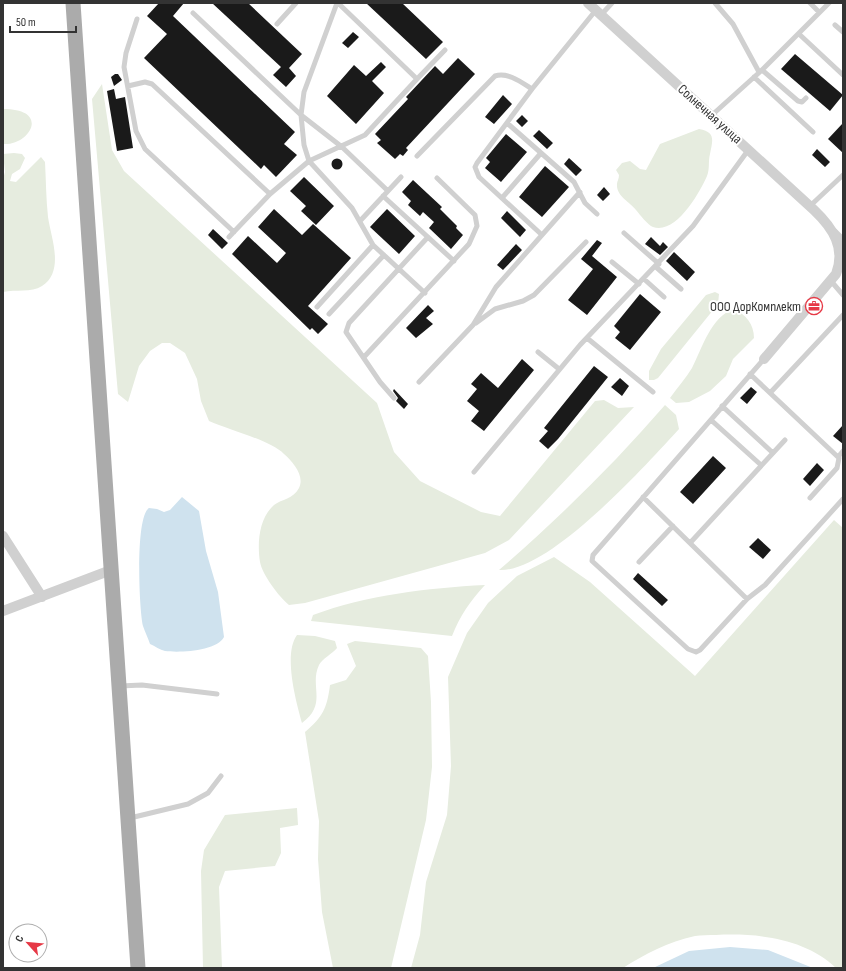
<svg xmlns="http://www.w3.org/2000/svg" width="846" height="971" font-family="'Sofia Sans Condensed',sans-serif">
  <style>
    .green { fill: #e6ecdf }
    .water { fill: #cfe2ee }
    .building { fill: #1a1a1a }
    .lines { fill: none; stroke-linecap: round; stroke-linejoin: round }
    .lane { stroke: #d0d0d0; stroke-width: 5 }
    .street { stroke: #d0d0d0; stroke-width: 10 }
    .primary { stroke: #ababab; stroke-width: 15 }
    .labels { text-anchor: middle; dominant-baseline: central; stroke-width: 4; stroke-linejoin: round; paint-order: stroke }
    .street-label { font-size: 14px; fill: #333; stroke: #fff }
    .poi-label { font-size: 14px; fill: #333; stroke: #fff; text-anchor: end }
  </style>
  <rect width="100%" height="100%" fill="#fff"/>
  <path class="green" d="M102 84 112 150 124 171 377 403 394 452 420 481 481 512 500 516 595 401 604 400 618 408 634 407 509 540 485 553 305 603 289 605C279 597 262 574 260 562 257 543 259 518 274 505 282 499 293 499 299 488 305 476 293 462 284 454 270 440 229 430 209 421L201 401 197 379 185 353 170 343H162L150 351 139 366 128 402 118 394 92 99Z
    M3 109C52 109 29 146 3 144Z
    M699 129C717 132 712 142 710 154 708 161 710 169 707 176 700 192 676 235 653 227 648 225 640 215 636 210 630 202 616 196 617 184 617 181 619 179 619 175L616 170 622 163 630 161 640 169 646 170 660 144Z
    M14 153 22 154 25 158 20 169 12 174 10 181 16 182 41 157 45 162C46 180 46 199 48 217 51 238 65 271 42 286 31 293 16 289 3 292V179L5 172 3 154Z
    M715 292 719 294 718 304 658 378 654 380H649V371L661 349 706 295Z
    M734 309C746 315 754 324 754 338L733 359 726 376 710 391 689 402 676 403 670 398C677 388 686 378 692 368 702 349 711 316 734 309Z
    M665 405 676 415 679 429C646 465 549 573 499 570 558 519 614 464 665 405Z
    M834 520 843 528V968H836C805 938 757 933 716 935 709 935 701 935 695 936 668 942 645 954 623 968H411L420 935 426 882 447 815 451 766 448 677 467 633 488 603 517 576 554 557 590 582 695 676Z
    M485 585C470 601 460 616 452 636L311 621 313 615C367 595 427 588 485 585Z
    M297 635 315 636 335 641 337 648C333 653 322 659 319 665 309 686 328 704 302 723 296 701 283 654 297 635Z
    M355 641 421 648 428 656 431 702 432 767 426 820 391 968H333L322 912 318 859 319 821 305 732C323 717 327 708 330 685L346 680 356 666 347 644Z
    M297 808 298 825 280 828 281 853 275 866 225 871 219 887 222 968H203L201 871 204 850 225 815Z"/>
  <path class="water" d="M182 497 199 511 206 551 218 592 224 637C217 651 180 653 165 651 160 650 155 646 150 644 148 638 145 632 143 626 139 609 135 517 149 508L157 509 164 512 170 510Z
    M730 947 768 950 813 968H653L689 951Z"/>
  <path class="building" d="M159 3H184L173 16 295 132 284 144 297 155 276 177 264 165 261 169 144 58 167 34 147 16Z
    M212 3H248L302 54 289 68 296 76 286 87 273 75 281 67Z
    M366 3H402L443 42 426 59Z
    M353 32 359 37 348 48 342 43Z
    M795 54 843 95 830 111 781 69Z
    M458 58 475 74 406 148 408 150 403 156 400 154 395 159 377 143 381 140 375 134 408 99 406 97 435 66 443 74Z
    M381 62 386 67 372 81 384 93 356 124 327 96 354 65 366 76Z
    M118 74 122 80 114 86 111 77 115 74Z
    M114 89 116 99 125 97 133 148 117 151 107 91Z
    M503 95 512 104 494 124 485 117Z
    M522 115 528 121 522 127 516 121Z
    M843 123V153L828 139Z
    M539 130 553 143 547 149 533 136Z
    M506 134 527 152 501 182 485 168 490 162 486 158Z
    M817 149 830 162 825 167 812 155Z
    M569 158 582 170 576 176 564 164Z
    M331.5 164a5.5 5.5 0 1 1 11 0a5.5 5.5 0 1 1-11 0Z
    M545 166 569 187 542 217 519 197Z
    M304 177 334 206 316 225 301 211 306 206 290 191Z
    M413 180 442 207 440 209 457 226 456 228 463 235 451 249 429 228 434 222 423 212 420 216 408 205 411 201 402 192Z
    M604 187 610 194 603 201 597 195Z
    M274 209 302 235 313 224 351 258 308 306 328 324 318 334 312 328 310 330 232 254 248 236 277 263 286 253 258 227Z
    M387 209 415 236 399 254 370 227Z
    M507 211 526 230 520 237 501 218Z
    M213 229 228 243 222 249 208 235Z
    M651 237 660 246 663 242 668 247 660 255 645 244Z
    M597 240 602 243 592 256 617 277 587 315 568 300 593 269 581 259Z
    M516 244 522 250 503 270 497 265Z
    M674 252 695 272 687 281 666 261Z
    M640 294 661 312 630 350 615 338 620 332 614 326Z
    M428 305 434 311 426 318 433 324 416 338 406 328Z
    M522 359 534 370 484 431 471 421 479 411 467 401 477 389 471 384 481 373 498 388Z
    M594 366 608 377 558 439 548 449 539 441 548 431 544 428Z
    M620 378 629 386 622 396 611 387Z
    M751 387 757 392 747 404 740 398Z
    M394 389 408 404 404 409 396 401 398 398 393 391Z
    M843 425V444L833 436Z
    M713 456 726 468 693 504 680 492Z
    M817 463 824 470 810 486 803 479Z
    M758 538 771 550 763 559 749 547Z
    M638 573 668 600 662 606 633 579Z"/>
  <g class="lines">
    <path class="lane" d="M715 3 733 24 759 72
      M810 3 819 12
      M193 13 301 115 342 147 388 191
      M601 15 612 3
      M137 19 126 53 124 67 136 131 145 149 234 232
      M277 24 296 3
      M835 25 843 32
      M799 34 843 75
      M762 70 798 101 802 102 806 98
      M754 77 813 132
      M417 79 445 50
      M128 86 145 82 152 84 270 194
      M532 89 477 163 475 167 479 177 542 235
      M712 115 762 70 829 3
      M507 123 574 182 585 203 597 214
      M417 156 495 76C508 72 521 82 532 89L596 10
      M383 196 454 261
      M502 198 541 153
      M810 206 843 175
      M360 221 401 177
      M835 231 843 239
      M624 233 659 264
      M229 237 270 194 309 161 365 135 417 79 338 3
      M373 245 425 293
      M612 262 639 284
      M656 267 681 289
      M644 279 664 297
      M833 279 831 281 843 295
      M317 307 373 245 352 208 309 161 304 145 301 115 304 92 337 3
      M329 314 384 255
      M476 323 495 309 523 301 534 295 586 242
      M587 338 653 392
      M538 352 559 369
      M364 357 469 244 477 226 475 215 437 178
      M764 359 593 555 592 561 688 649 696 652 700 650 747 599 765 585 843 499
      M750 374 839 458 837 468 810 498
      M419 382 473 325 496 287 580 192
      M770 393 843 315
      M394 398 380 382 348 335 346 332 349 323 428 237
      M722 406 773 453
      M711 420 761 465
      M838 457 843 451
      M474 472 580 345 693 226 749 149
      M643 497 747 599
      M690 543 785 440
      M639 562 673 526
      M120 686 142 685 217 694
      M130 818 188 804 208 793 221 776"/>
    <path class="street" d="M588 3 814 210C833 228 846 248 836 274L764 359
      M3 536 42 597
      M3 611 111 570"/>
    <path class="primary" d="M73 3 138 968"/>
  </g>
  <defs>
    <g id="office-ring" transform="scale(0.9)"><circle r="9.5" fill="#fff" stroke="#e63946" stroke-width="1.5"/><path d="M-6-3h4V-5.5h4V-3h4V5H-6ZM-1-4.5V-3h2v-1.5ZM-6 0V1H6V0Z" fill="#e63946"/></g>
  </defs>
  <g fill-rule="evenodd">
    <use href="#office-ring" x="814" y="306"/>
  </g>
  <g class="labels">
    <g class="street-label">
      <text transform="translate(710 114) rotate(42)">Солнечная улица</text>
    </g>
    <g class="poi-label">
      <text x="801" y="306">ООО ДорКомплект</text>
    </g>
  </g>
  <rect width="846" height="971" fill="none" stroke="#333333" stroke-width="8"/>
  <g transform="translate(28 943) rotate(297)"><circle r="19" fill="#ffffff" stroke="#adadad"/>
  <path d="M0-3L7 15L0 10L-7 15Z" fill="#e63946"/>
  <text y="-6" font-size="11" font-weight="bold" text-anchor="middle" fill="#333333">С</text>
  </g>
  <path d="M10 26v6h66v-6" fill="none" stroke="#333333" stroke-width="2"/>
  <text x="16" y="26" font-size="12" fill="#333333" stroke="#ffffff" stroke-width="3" paint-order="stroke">50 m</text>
</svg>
